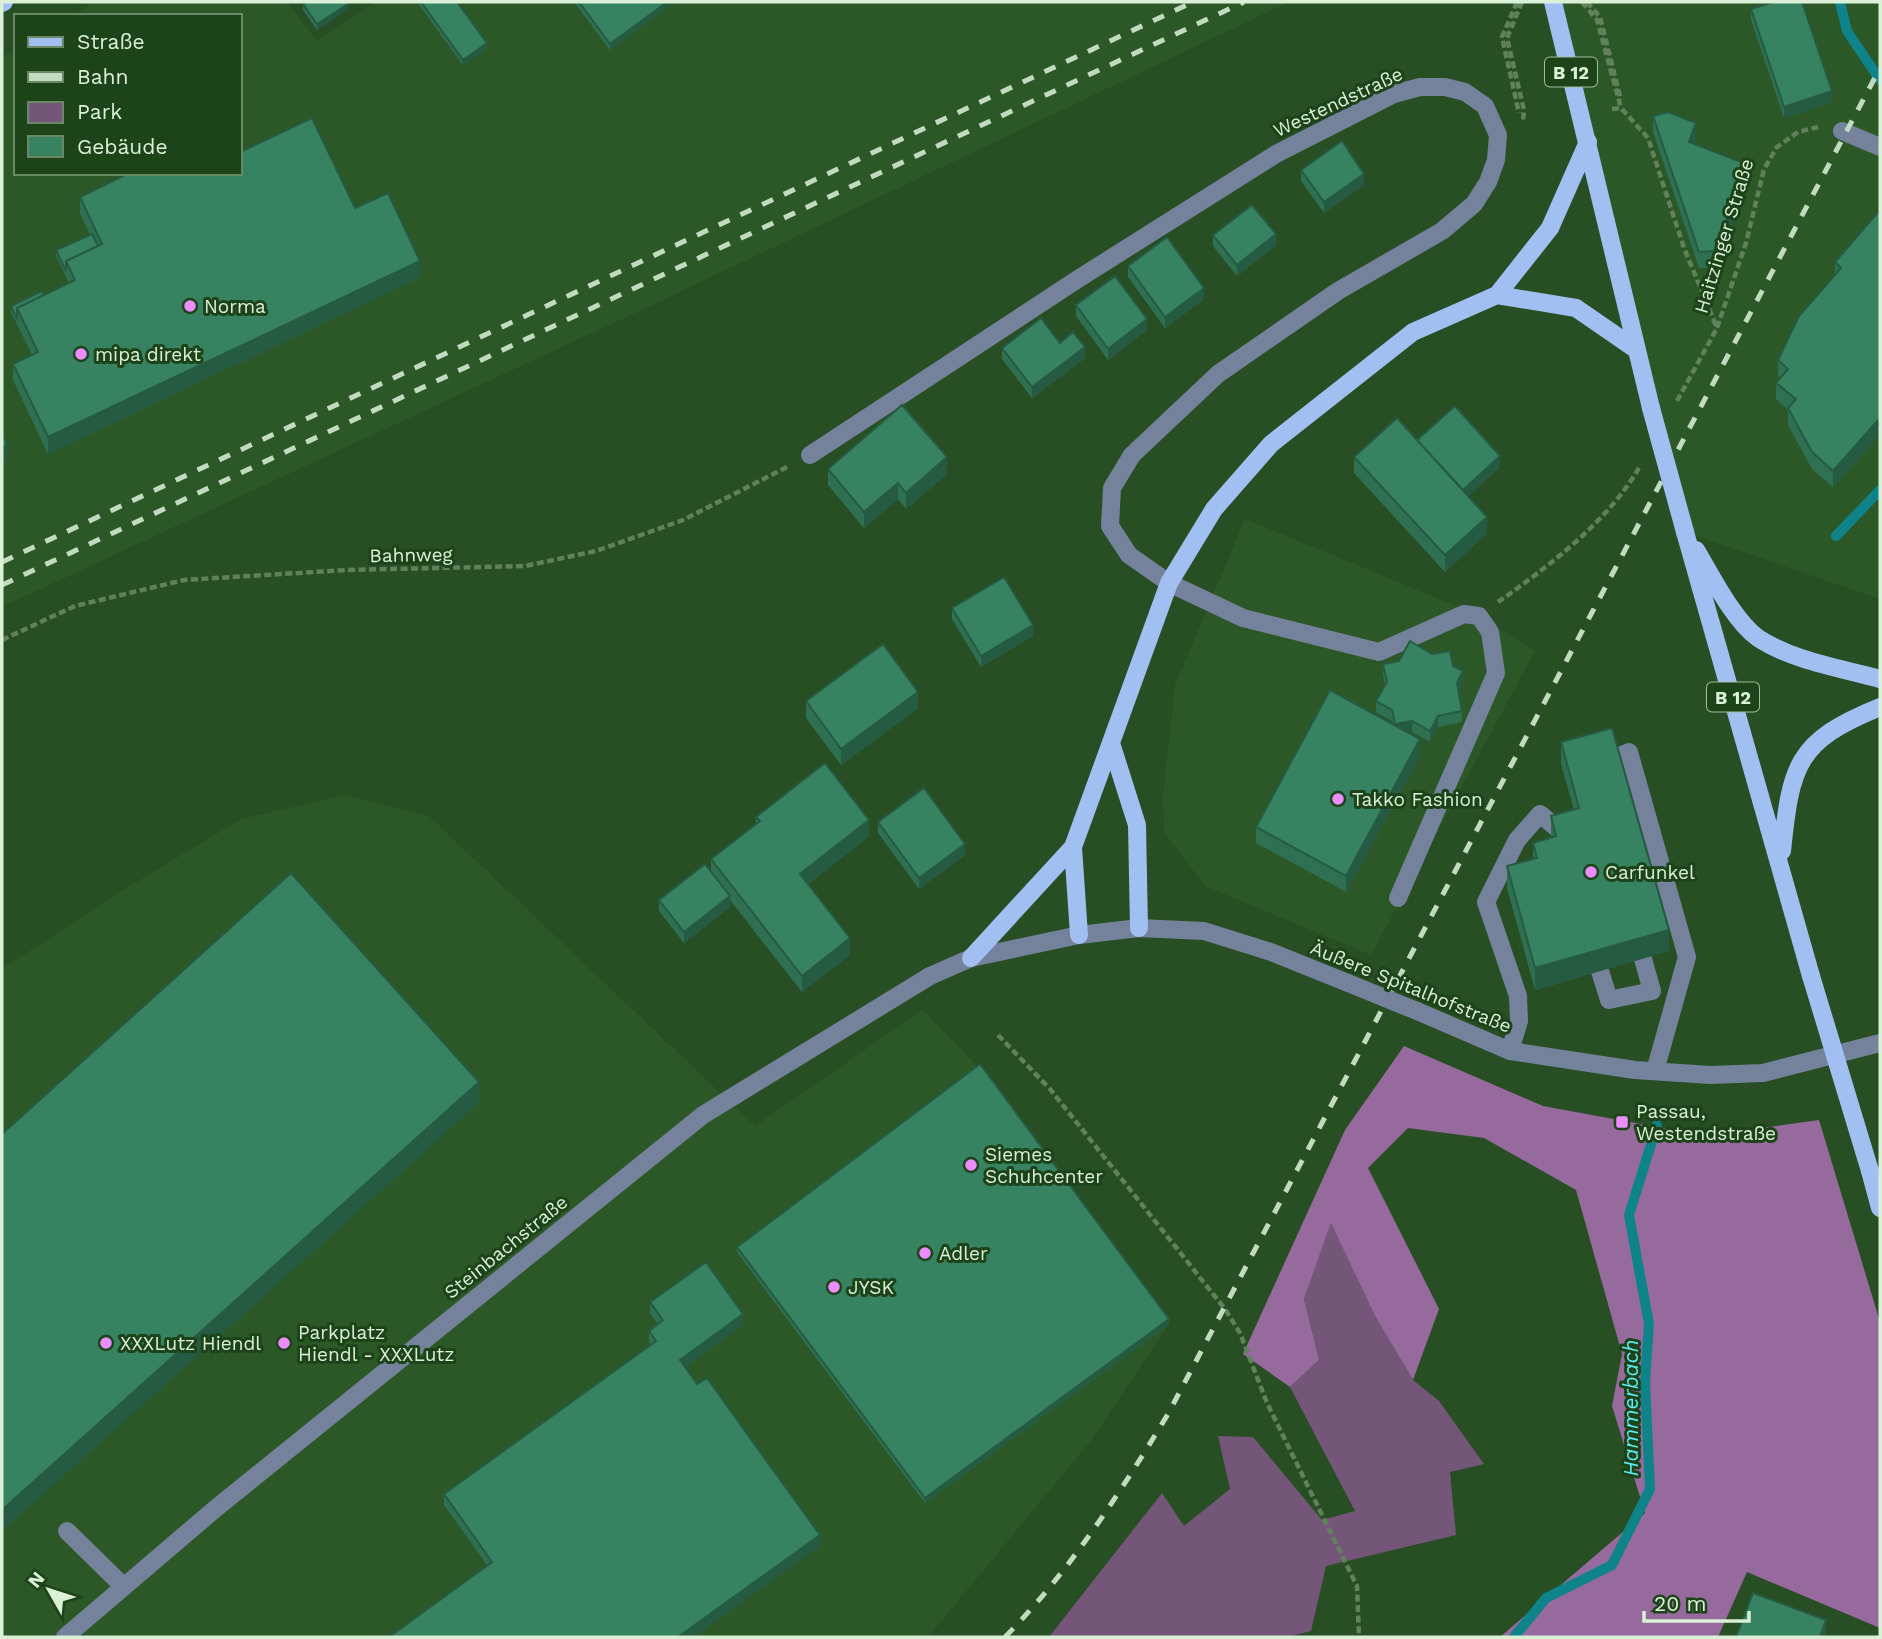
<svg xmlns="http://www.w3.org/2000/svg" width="1882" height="1639" font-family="'Work Sans',sans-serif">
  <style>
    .built { fill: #2c5827 }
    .green { fill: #745679 }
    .forest { fill: #966a9d }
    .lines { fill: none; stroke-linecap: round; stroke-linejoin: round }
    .stream { stroke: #0f838a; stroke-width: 10 }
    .path { stroke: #60815c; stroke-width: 4.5; stroke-dasharray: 7 3.5; stroke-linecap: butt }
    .minor { stroke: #74829b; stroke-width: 18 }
    .major { stroke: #a2bff1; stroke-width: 18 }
    .rail { stroke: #c2dabf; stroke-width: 5; stroke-dasharray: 12 12; stroke-linecap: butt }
    .minor-bridge { stroke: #74829b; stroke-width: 18 }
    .major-bridge { stroke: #a2bff1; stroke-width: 18 }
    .wall { fill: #2f7053 }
    .shaded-wall { fill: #265b43 }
    .building { fill: #378260; stroke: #265b43; stroke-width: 2 }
    .poi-dot { fill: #eb8dfb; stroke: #1d4319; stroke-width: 2.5 }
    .labels { text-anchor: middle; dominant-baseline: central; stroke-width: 6; stroke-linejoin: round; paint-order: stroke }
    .shield { fill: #1d4319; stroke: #a1bc9e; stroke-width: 2 }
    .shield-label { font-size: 18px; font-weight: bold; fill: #daf0d7 }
    .street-label { font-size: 19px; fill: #daf0d7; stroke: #1d4319 }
    .poi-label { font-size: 19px; fill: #daf0d7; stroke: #1d4319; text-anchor: start }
    .water-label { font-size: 21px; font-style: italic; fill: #5decf6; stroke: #1d4319 }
  </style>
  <rect width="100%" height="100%" fill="#284e24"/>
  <path class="built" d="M93 2H287L317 41 376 2H1289L650 306 2 607V57L16 49V173H240V16H74Z
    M1553 2H1880V599L1688 533Z
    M1245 519 1478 615 1535 651 1371 955 1205 886 1164 832 1163 793 1175 685Z
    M345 795 429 816 755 1126 922 1010 980 1069 1169 1324 1090 1442 928 1637H2V969L120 892 241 819Z"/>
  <path class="green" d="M1331 1222 1375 1316 1413 1380 1439 1401 1484 1464 1450 1472 1456 1535 1326 1566 1311 1631 1287 1637H1049L1162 1493 1184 1526 1230 1489 1218 1436 1253 1437 1322 1520 1355 1511 1290 1387 1319 1360 1304 1299Z"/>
  <path class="forest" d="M1404 1046 1543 1106 1706 1136 1819 1120 1880 1322V1628L1747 1572 1718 1637H1500L1645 1513 1612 1406 1622 1354 1576 1190 1484 1138 1408 1128 1368 1168 1439 1309 1413 1380 1375 1316 1331 1223 1304 1299 1319 1360 1290 1387 1243 1354 1345 1130Z"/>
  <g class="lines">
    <path class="stream" d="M1840 2 1847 31 1880 80
      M1836 536 1880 490
      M1514 1637 1546 1598 1612 1565 1650 1489 1645 1382 1649 1324 1629 1215 1657 1125"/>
    <path class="path" d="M1517 2 1502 37 1519 113
      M1522 2 1507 38 1524 110 1523 122
      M1582 2 1597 20 1621 108
      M1587 2 1600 17 1621 100
      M1612 109 1621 108 1648 138 1684 248 1717 328 1746 243 1764 169 1777 147 1798 132 1818 127
      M1677 401 1717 328
      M1498 602C1548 567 1610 520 1640 466
      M2 640 75 606 184 580 347 570 525 566 596 551 683 520 789 466
      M998 1035 1050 1089 1225 1309 1240 1333 1267 1403 1357 1586 1359 1637"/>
    <path class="minor" d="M1842 131 1880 147
      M810 455 1078 279 1276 154 1394 94 1420 87H1445L1465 92 1485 106 1498 135 1496 160 1488 182 1474 204 1442 231 1338 291 1218 374 1132 455 1112 488 1110 526 1129 555 1169 583 1243 618 1379 652 1464 614 1479 616 1490 632 1496 673 1398 898
      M1615 758 1629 752 1687 957 1655 1071
      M1600 971 1609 1000 1652 991 1643 959
      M1417 1011 1510 1051 1635 1070 1710 1075 1763 1073 1880 1043
      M1510 1051 1519 1021 1518 996 1486 902 1517 840 1540 814 1564 834
      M67 1531 123 1586
      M65 1637 215 1509 703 1115 930 976 971 958 1079 935 1139 928 1204 931 1271 952 1348 983"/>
    <path class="major" d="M1553 2 1651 408
      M2 3 4 2
      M1497 295 1576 308 1634 348
      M1685 532 1811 976
      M1696 550C1711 575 1734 621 1758 638 1793 661 1840 668 1880 679
      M1111 743 1137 825 1139 928
      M1073 847 1079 935
      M1782 851C1791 765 1796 741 1880 707
      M971 958 1073 847 1169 583 1214 509 1271 444 1413 332 1497 295 1550 228 1588 142
      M1870 1171 1880 1208"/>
    <path class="rail" d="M2 562 1193 2
      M2 585 1244 2
      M1005 1637C1070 1571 1120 1493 1168 1414L1880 68"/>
    <path class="minor-bridge" d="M1348 983 1417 1011"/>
    <path class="major-bridge" d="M1651 408 1685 532
      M1811 976 1870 1171"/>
  </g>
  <path class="wall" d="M417 2H457L487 48 463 65Z
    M574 2H674L610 50Z
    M303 4 348 9 317 30 303 10Z
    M1751 9 1832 102 1784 118 1751 20Z
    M1653 116 1696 139 1694 144 1749 181 1714 268H1699L1653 132Z
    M1301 170 1364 185 1324 213 1301 181Z
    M80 197 355 208 420 277 48 454 13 380V364L32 355 11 312V306L44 295 69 283 56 256V250L90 235 80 213Z
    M1880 210V434L1833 487 1812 469 1788 425V410L1776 399V383L1780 378 1778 376V360L1835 275V262Z
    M1213 235 1276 245 1237 276 1213 246Z
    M1128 266 1204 299 1165 328 1128 277Z
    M1076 305 1147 330 1108 360 1076 316Z
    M1002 348 1085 358 1032 398 1002 359Z
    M1417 440 1500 467 1468 496 1487 533 1445 572 1354 473V457Z
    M828 469 947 474 906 509 898 499 864 528 828 485Z
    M952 608 1033 636 981 667 952 619Z
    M1383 664 1453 666 1463 682 1458 691 1462 711V722L1438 727 1430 742 1412 732 1408 733 1420 756 1346 892 1256 843V827L1393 725 1392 721 1376 712V701L1385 686 1383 675Z
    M806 701 918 708 841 765 806 718Z
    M1561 742 1669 951 1535 990 1507 888V866L1533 859V843L1551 838V816L1574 810 1561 764Z
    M756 817 869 836 808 884 850 955 802 992 730 900V907L684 943 659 911V900L711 871V859L756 824Z
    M878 822 965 855 919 889 878 833Z
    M737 1247 1169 1324 925 1503 737 1252Z
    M650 1302 743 1325 685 1367 820 1546 487 1565 444 1505V1494L651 1345 649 1342V1331L658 1324 650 1313Z"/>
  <path class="shaded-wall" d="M667 2H674L610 50V44Z
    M348 4V9L317 30V24Z
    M487 43V48L463 65V60Z
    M1832 91V102L1784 118V107Z
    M1696 123V139L1689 158V142Z
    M1749 165V181L1714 268V251Z
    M1364 174V185L1324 213V202Z
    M1276 234V245L1237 276V265Z
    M420 261V277L48 454V437Z
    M1204 288V299L1165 328V317Z
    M1147 319V330L1108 360V349Z
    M1085 347V358L1032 398V387Z
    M1880 418V434L1833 487V471Z
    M7 445V461L2 464V447Z
    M1500 456V467L1460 504V492Z
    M947 457V474L906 509V493Z
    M898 483V499L864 528V512Z
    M1487 517V533L1445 572V555Z
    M1033 625V636L981 667V656Z
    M1463 671V682L1457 694V683Z
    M918 692V708L841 765V749Z
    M1438 716V727L1430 742V731Z
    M1412 721V732L1395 736V724Z
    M1420 739V756L1346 892V876Z
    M869 820V836L800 890V874Z
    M965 844V855L919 889V878Z
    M730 896V907L684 943V932Z
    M1669 930V951L1535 990V968Z
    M850 938V955L802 992V976Z
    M479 1082V1103L2 1531V1510Z
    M743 1314V1325L680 1371V1360Z
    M1169 1319V1324L925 1503V1498Z
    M820 1535V1546L694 1637H678Z
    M1826 1620V1637H1820Z"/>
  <path class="building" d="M307 2H347L348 4 317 24 303 4Z
    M421 2H457L487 43 463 60Z
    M579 2H667L610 44Z
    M1774 2H1802L1832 91 1784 107 1751 9Z
    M1668 112 1696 123 1689 142 1749 165 1714 251 1699 252 1653 116Z
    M312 118 355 208 388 193 420 261 48 437 13 364 38 352 17 308 75 280 66 261 102 244 80 197 129 173H240V152Z
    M1342 141 1364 174 1324 202 1301 170Z
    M1252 205 1276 234 1237 265 1213 235Z
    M1880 210V418L1833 471 1812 452 1788 408 1796 399 1776 383 1788 369 1778 360 1799 316 1841 268 1835 262Z
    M92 234 98 246 66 261V271L56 250Z
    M1167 237 1204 288 1165 317 1128 266Z
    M1115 276 1147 319 1108 349 1076 305Z
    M42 291 44 295 17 308V319L11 306Z
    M1041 318 1060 343 1073 332 1085 347 1032 387 1002 348Z
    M902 405 947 457 906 493 898 483 864 512 828 469Z
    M1455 406 1500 456 1463 490 1417 440Z
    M1397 418 1487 517 1445 555 1354 457Z
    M2 433 7 445 2 447Z
    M1004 577 1033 625 981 656 952 608Z
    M1410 641 1432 654 1450 651 1453 666 1463 671 1457 683 1462 711 1438 716 1430 731 1412 721 1395 724 1392 710 1376 701 1387 682 1383 664 1399 661Z
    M883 644 918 692 841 749 806 701Z
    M1330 690 1420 739 1346 876 1256 827Z
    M1612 728 1669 930 1535 968 1507 866 1537 858 1533 843 1556 836 1551 816 1579 808 1561 742Z
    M825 763 869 820 800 874 850 938 802 976 711 859 760 821 756 817Z
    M924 788 965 844 919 878 878 822Z
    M705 864 730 896 684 932 659 900Z
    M291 873 479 1082 2 1510V1134Z
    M980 1064 1169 1319 925 1498 737 1247Z
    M706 1262 743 1314 680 1360 697 1384 707 1378 820 1535 678 1637H389L492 1562 444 1494 656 1341 649 1331 663 1320 650 1302Z
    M1753 1593 1826 1620 1820 1637H1736Z"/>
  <g class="poi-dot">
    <circle cx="190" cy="306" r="7"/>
    <circle cx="81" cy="354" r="7"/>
    <circle cx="1338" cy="799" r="7"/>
    <circle cx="1591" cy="872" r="7"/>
    <rect x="1615" y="1115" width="14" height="14" rx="3.5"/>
    <circle cx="971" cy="1165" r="7"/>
    <circle cx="925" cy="1253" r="7"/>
    <circle cx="834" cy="1287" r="7"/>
    <circle cx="106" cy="1343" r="7"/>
    <circle cx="284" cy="1343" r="7"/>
  </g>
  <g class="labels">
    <g class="shield">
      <rect x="1545" y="57.5" width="52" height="29" rx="5"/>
      <rect x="1707" y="682.5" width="52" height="29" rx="5"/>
    </g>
    <g class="shield-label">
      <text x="1571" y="72">B 12</text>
      <text x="1733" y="697">B 12</text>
    </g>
    <g class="street-label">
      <text transform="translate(1338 102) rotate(-25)">Westendstraße</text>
      <text transform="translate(1724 236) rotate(-73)">Haitzinger Straße</text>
      <text transform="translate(411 555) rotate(-1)">Bahnweg</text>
      <text transform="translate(1411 987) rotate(22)">Äußere Spitalhofstraße</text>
      <text transform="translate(506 1247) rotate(-39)">Steinbachstraße</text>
    </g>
    <g class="poi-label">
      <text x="204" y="306">Norma</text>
      <text x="95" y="354">mipa direkt</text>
      <text x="1352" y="799">Takko Fashion</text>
      <text x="1605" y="872">Carfunkel</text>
      <text x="1636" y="1111">Passau,<tspan x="1636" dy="22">Westendstraße</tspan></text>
      <text x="985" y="1154">Siemes<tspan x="985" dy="22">Schuhcenter</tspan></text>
      <text x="939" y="1253">Adler</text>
      <text x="848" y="1287">JYSK</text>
      <text x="298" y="1332">Parkplatz<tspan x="298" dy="22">Hiendl - XXXLutz</tspan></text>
      <text x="120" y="1343">XXXLutz Hiendl</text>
    </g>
    <g class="water-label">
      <text transform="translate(1630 1408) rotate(-90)">Hammerbach</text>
    </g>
  </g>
  <rect width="1882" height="1639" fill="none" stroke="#daf0d7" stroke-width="7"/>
  <rect x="14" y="14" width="228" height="161" fill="#1d4319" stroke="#698865" stroke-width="2"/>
  <rect x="28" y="37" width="35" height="10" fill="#a2bff1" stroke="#698865" stroke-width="2"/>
  <text x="77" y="49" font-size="21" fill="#daf0d7">Straße</text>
  <rect x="28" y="72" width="35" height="10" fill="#c2dabf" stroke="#698865" stroke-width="2"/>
  <text x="77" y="84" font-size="21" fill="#daf0d7">Bahn</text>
  <rect x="28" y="102" width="35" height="21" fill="#745679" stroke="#698865" stroke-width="2"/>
  <text x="77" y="119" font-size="21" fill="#daf0d7">Park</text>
  <rect x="28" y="136" width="35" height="21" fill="#378260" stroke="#698865" stroke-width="2"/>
  <text x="77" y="154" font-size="21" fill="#daf0d7">Gebäude</text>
  <g transform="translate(49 1590) rotate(309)" stroke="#1d4319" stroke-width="5" paint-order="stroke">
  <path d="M0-5L12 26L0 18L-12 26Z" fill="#daf0d7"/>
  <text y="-10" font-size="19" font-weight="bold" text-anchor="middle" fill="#daf0d7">N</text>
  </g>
  <path d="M1644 1611v10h105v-10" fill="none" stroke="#daf0d7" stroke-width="3.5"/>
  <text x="1654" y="1611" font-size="21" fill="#daf0d7" stroke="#1d4319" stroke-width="5" paint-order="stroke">20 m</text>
</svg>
